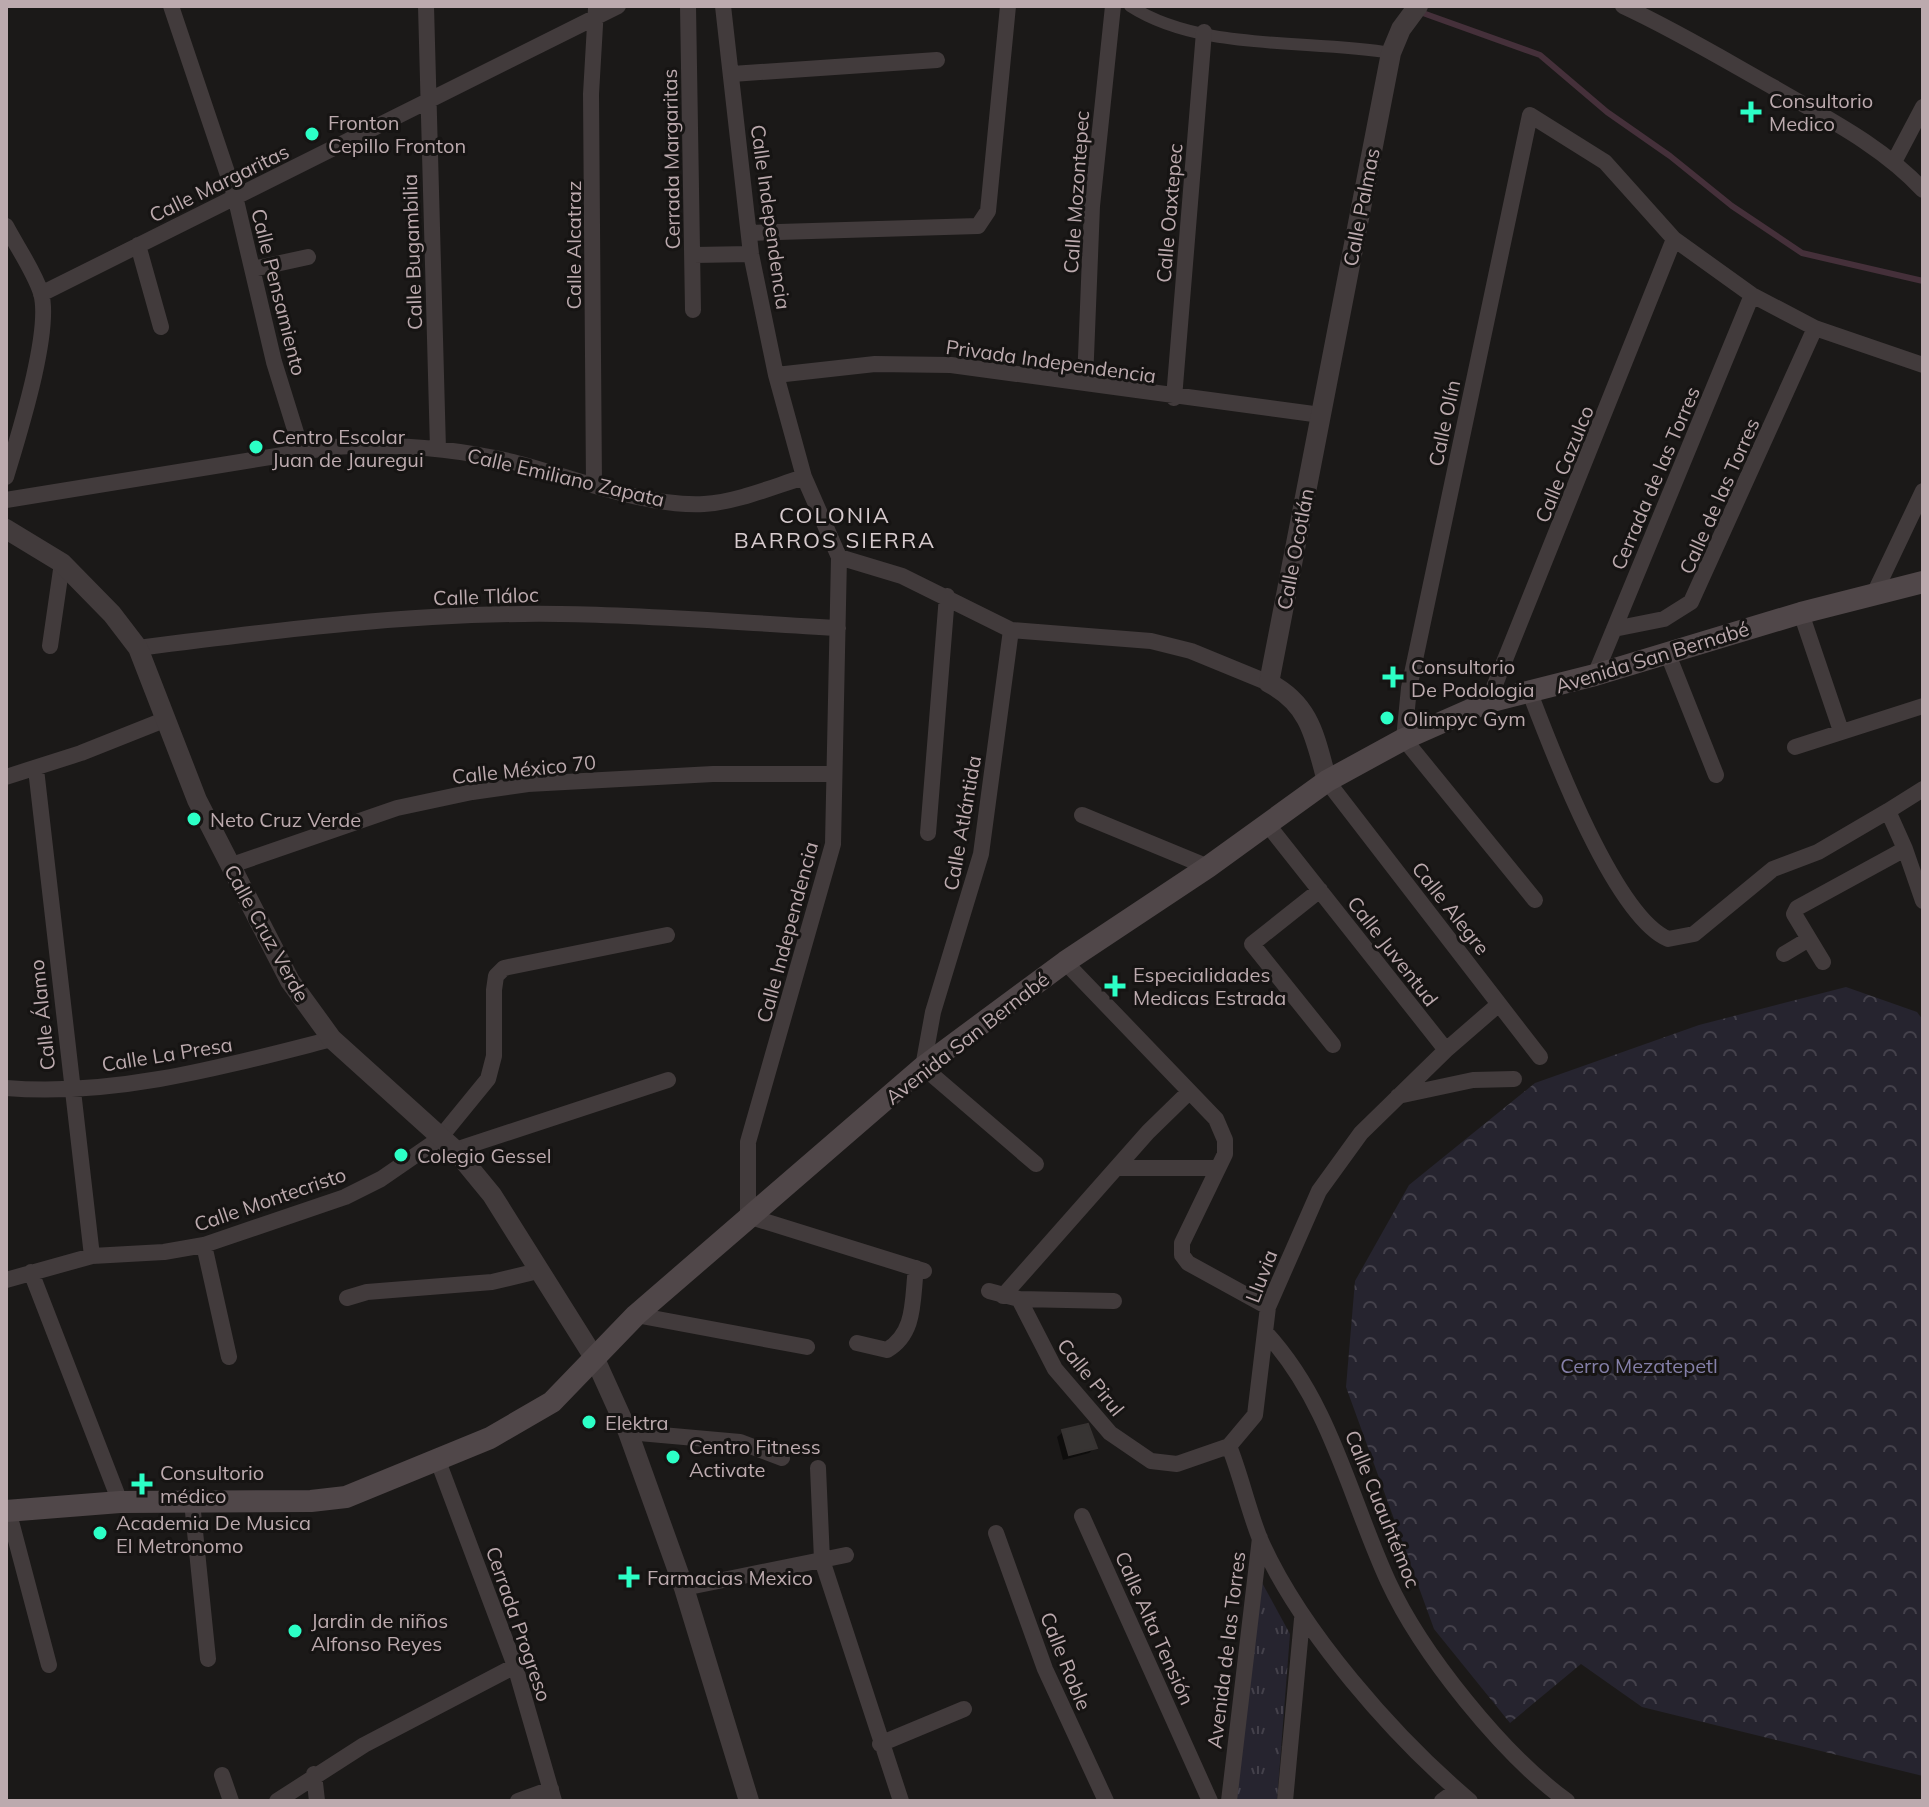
<svg xmlns="http://www.w3.org/2000/svg" width="1929" height="1807" font-family="Mulish,sans-serif">
  <style>
    .grass { fill: url(#grass-tufts) }
    .forest { fill: url(#forest-crowns) }
    .shadow { fill: #0007 }
    .lines { fill: none; stroke-linecap: round; stroke-linejoin: round }
    .stream { stroke: #45303a; stroke-width: 6 }
    .building { fill: #373433; stroke: #373332; stroke-width: 2 }
    .pedestrian { stroke: #423b3c; stroke-width: 12 }
    .minor { stroke: #423b3c; stroke-width: 16 }
    .tertiary { stroke: #423b3c; stroke-width: 20 }
    .secondary { stroke: #504749; stroke-width: 22 }
    .poi-dot { fill: #2cffc6; stroke: #161413; stroke-width: 3 }
    .labels { text-anchor: middle; dominant-baseline: central; stroke-width: 6; stroke-linejoin: round; paint-order: stroke }
    .poi-label { font-size: 20px; fill: #bcaaae; stroke: #161413; text-anchor: start }
    .street-label { font-size: 20px; fill: #bcaaae; stroke: #161413 }
    .park-label { font-size: 20px; fill: #847fa8; stroke: #161413 }
    .neighbourhood-label { font-size: 22px; letter-spacing: 2px; fill: #d7cbce; stroke: #161413 }
  </style>
  <defs>
    <pattern id="grass-tufts" width="24" height="20" patternUnits="userSpaceOnUse" patternTransform="scale(2)"><rect width="24" height="20" fill="#26242f"/><path d="M3 7l-1-3M5 7V3M7 7l1-3M15 17l-1-3M17 17v-4M19 17l1-3" fill="none" stroke="#44414b"/></pattern>
    <pattern id="forest-crowns" width="20" height="18" patternUnits="userSpaceOnUse" patternTransform="scale(2)"><rect width="20" height="18" fill="#26242f"/><path d="M2 6a3 3 0 1 1 6 0M12 15a3 3 0 1 1 6 0" fill="none" stroke="#44414b"/></pattern>
  </defs>
  <rect width="100%" height="100%" fill="#1b1918"/>
  <path class="grass" d="M1254 1568 1290 1634 1277 1801H1236Z"/>
  <path class="forest" d="M1846 987 1917 1012 1923 1020V1776L1642 1707 1581 1664 1510 1723 1434 1629 1346 1387 1355 1281 1409 1185 1535 1083 1699 1025Z"/>
  <path class="shadow" d="M1063 1432 1095 1448 1089 1453 1063 1460 1057 1437Z"/>
  <g class="lines">
    <path class="stream" d="M1420 12 1540 55 1607 112 1670 156 1732 206 1802 253 1923 281"/>
  </g>
  <path class="building" d="M1088 1424 1097 1448 1069 1455 1062 1430Z"/>
  <g class="lines">
    <path class="pedestrian" d="M1130 6C1201 52 1309 39 1391 53"/>
    <path class="minor" d="M171 6 235 196 274 362 302 452
      M426 6 438 449
      M688 6 693 310
      M723 6 751 254 776 375 804 477 839 557 902 576 1011 630 1151 641 1191 651 1269 683
      M1623 6C1675 30 1723 59 1773 87 1826 118 1881 145 1923 190
      M732 74 937 60
      M1895 160 1923 107
      M6 226C17 247 34 271 41 293 52 331 18 437 6 477
      M749 233 978 226 988 211 1008 6
      M138 245 161 327
      M694 255 751 254
      M253 269 308 257
      M41 294 618 6
      M776 375 875 364 951 365 1321 415
      M1085 382 1092 206 1113 6
      M1174 398 1204 32
      M594 485 591 94 596 8
      M6 500 332 447C393 443 454 448 513 462 572 477 644 507 704 504 737 502 772 487 804 477
      M839 557 833 844 748 1142V1216L924 1271
      M1874 594 1923 491
      M1801 613 1841 731
      M1614 629 1664 619 1691 602 1815 328
      M1011 630 981 854 933 1012 923 1067 1036 1164
      M50 646 62 563
      M138 648C278 630 418 612 560 614 652 615 745 623 838 628
      M1667 652 1716 775
      M1595 675 1752 295
      M1530 693C1551 748 1614 916 1668 939L1694 934 1773 869 1818 852 1888 811
      M1488 702 1674 239
      M1795 747 1923 706
      M36 769 92 1256
      M6 777 81 753 164 720
      M1327 781 1499 1004 1446 1050
      M1082 815 1208 867
      M1268 825 1446 1050 1361 1133 1319 1191 1268 1307 1255 1415 1229 1446C1241 1476 1248 1509 1260 1539 1300 1630 1394 1737 1470 1801
      M928 833 947 596
      M1905 849 1923 901
      M229 866 397 808 472 792 528 784 713 774H834
      M1320 890 1252 944 1333 1045
      M1535 900 1404 739 1409 688 1530 115 1605 162 1674 239 1752 295 1815 328 1923 365
      M1784 954 1809 939
      M1065 962 1216 1119 1225 1140V1154L1182 1243V1255L1188 1263 1268 1307
      M1823 962 1794 914 1797 908 1905 849 1888 811 1923 789
      M1499 1004 1540 1057
      M6 1088C116 1097 226 1066 332 1039
      M1398 1096 1473 1080 1514 1079
      M455 1150 668 1080
      M1117 1168H1218
      M204 1245 229 1357
      M31 1272 120 1502
      M6 1280 92 1256 164 1252 204 1245 345 1197 381 1179 439 1139 488 1079 494 1056V990L496 976 504 968 667 935
      M989 1291 1019 1299 1055 1369 1110 1433 1151 1461 1177 1464 1229 1446
      M1003 1296 1148 1132 1189 1092
      M347 1298 367 1292 492 1282 538 1271
      M1019 1299 1114 1301
      M636 1315 807 1347
      M1266 1333C1331 1404 1349 1496 1388 1581 1421 1653 1503 1755 1567 1801
      M857 1343 887 1350C916 1333 912 1300 916 1268
      M628 1432 740 1442 782 1458
      M438 1461 515 1666 554 1801
      M818 1468 822 1560 901 1801
      M192 1502 208 1659
      M8 1510 49 1665
      M1082 1516 1210 1801
      M996 1533 1045 1669 1106 1801
      M684 1588 846 1555
      M880 1744 964 1709
      M314 1774 317 1801
      M222 1775 231 1801
      M277 1801 364 1745 515 1666
      M518 1801 551 1789
      M1229 1801 1260 1538
      M1285 1801 1302 1619
      M1442 1801 1457 1790"/>
    <path class="tertiary" d="M6 529 62 563 112 614 138 648 197 800 290 981 332 1039 455 1150 492 1195 595 1359 628 1432 684 1588 749 1801
      M1327 781C1315 738 1311 705 1269 683L1391 53 1401 29 1418 6"/>
    <path class="secondary" d="M6 1511 120 1502 311 1501 346 1497 490 1438 552 1402 636 1315 923 1067 1065 962 1208 867 1327 781 1404 739 1488 702 1595 675 1801 613 1923 582"/>
  </g>
  <g class="poi-dot">
    <path d="M1747 100h8v8h8v8h-8v8h-8v-8h-8v-8h8z"/>
    <circle cx="312" cy="134" r="8"/>
    <circle cx="256" cy="447" r="8"/>
    <path d="M1389 665h8v8h8v8h-8v8h-8v-8h-8v-8h8z"/>
    <circle cx="1387" cy="718" r="8"/>
    <circle cx="194" cy="819" r="8"/>
    <path d="M1111 974h8v8h8v8h-8v8h-8v-8h-8v-8h8z"/>
    <circle cx="401" cy="1155" r="8"/>
    <circle cx="589" cy="1422" r="8"/>
    <circle cx="673" cy="1457" r="8"/>
    <path d="M138 1472h8v8h8v8h-8v8h-8v-8h-8v-8h8z"/>
    <circle cx="100" cy="1533" r="8"/>
    <path d="M625 1565h8v8h8v8h-8v8h-8v-8h-8v-8h8z"/>
    <circle cx="295" cy="1631" r="8"/>
  </g>
  <g class="labels">
    <g class="poi-label">
      <text x="1769" y="100">Consultorio<tspan x="1769" dy="23">Medico</tspan></text>
      <text x="328" y="122">Fronton<tspan x="328" dy="23">Cepillo Fronton</tspan></text>
      <text x="272" y="436">Centro Escolar<tspan x="272" dy="23">Juan de Jauregui</tspan></text>
      <text x="1411" y="666">Consultorio<tspan x="1411" dy="23">De Podologia</tspan></text>
      <text x="1403" y="718">Olimpyc Gym</text>
      <text x="210" y="819">Neto Cruz Verde</text>
      <text x="1133" y="974">Especialidades<tspan x="1133" dy="23">Medicas Estrada</tspan></text>
      <text x="417" y="1155">Colegio Gessel</text>
      <text x="605" y="1422">Elektra</text>
      <text x="689" y="1446">Centro Fitness<tspan x="689" dy="23">Activate</tspan></text>
      <text x="160" y="1472">Consultorio<tspan x="160" dy="23">médico</tspan></text>
      <text x="116" y="1522">Academia De Musica<tspan x="116" dy="23">El Metronomo</tspan></text>
      <text x="647" y="1577">Farmacias Mexico</text>
      <text x="311" y="1620">Jardin de niños<tspan x="311" dy="23">Alfonso Reyes</tspan></text>
    </g>
    <g class="street-label">
      <text transform="translate(671 159) rotate(-91)">Cerrada Margaritas</text>
      <text transform="translate(219 183) rotate(-26)">Calle Margaritas</text>
      <text transform="translate(1076 192) rotate(-86)">Calle Mozontepec</text>
      <text transform="translate(1361 207) rotate(-79)">Calle Palmas</text>
      <text transform="translate(1169 213) rotate(-85)">Calle Oaxtepec</text>
      <text transform="translate(771 217) rotate(82)">Calle Independencia</text>
      <text transform="translate(573 245) rotate(-90)">Calle Alcatraz</text>
      <text transform="translate(412 252) rotate(-92)">Calle Bugambilia</text>
      <text transform="translate(279 292) rotate(76)">Calle Pensamiento</text>
      <text transform="translate(1051 361) rotate(8)">Privada Independencia</text>
      <text transform="translate(1444 423) rotate(-78)">Calle Olín</text>
      <text transform="translate(1564 464) rotate(-68)">Calle Cazulco</text>
      <text transform="translate(566 477) rotate(13)">Calle Emiliano Zapata</text>
      <text transform="translate(1655 478) rotate(-67)">Cerrada de las Torres</text>
      <text transform="translate(1719 496) rotate(-66)">Calle de las Torres</text>
      <text transform="translate(1295 549) rotate(-79)">Calle Ocotlán</text>
      <text transform="translate(486 596) rotate(-2)">Calle Tláloc</text>
      <text transform="translate(1652 657) rotate(-17)">Avenida San Bernabé</text>
      <text transform="translate(524 769) rotate(-6)">Calle México 70</text>
      <text transform="translate(962 823) rotate(-80)">Calle Atlántida</text>
      <text transform="translate(1451 908) rotate(52)">Calle Alegre</text>
      <text transform="translate(787 932) rotate(-75)">Calle Independencia</text>
      <text transform="translate(267 933) rotate(61)">Calle Cruz Verde</text>
      <text transform="translate(1393 951) rotate(52)">Calle Juventud</text>
      <text transform="translate(42 1015) rotate(-96)">Calle Álamo</text>
      <text transform="translate(967 1038) rotate(-38)">Avenida San Bernabé</text>
      <text transform="translate(167 1054) rotate(-9)">Calle La Presa</text>
      <text transform="translate(270 1199) rotate(-19)">Calle Montecristo</text>
      <text transform="translate(1261 1276) rotate(-69)">Lluvia</text>
      <text transform="translate(1091 1377) rotate(51)">Calle Pirul</text>
      <text transform="translate(1383 1509) rotate(68)">Calle Cuauhtémoc</text>
      <text transform="translate(519 1624) rotate(71)">Cerrada Progreso</text>
      <text transform="translate(1155 1628) rotate(66)">Calle Alta Tensión</text>
      <text transform="translate(1226 1650) rotate(-83)">Avenida de las Torres</text>
      <text transform="translate(1066 1661) rotate(68)">Calle Roble</text>
    </g>
    <g class="park-label">
      <text x="1639" y="1365">Cerro Mezatepetl</text>
    </g>
    <g class="neighbourhood-label">
      <text x="835" y="515">COLONIA<tspan x="835" dy="25">BARROS SIERRA</tspan></text>
    </g>
  </g>
  <rect width="1929" height="1807" fill="none" stroke="#bcaaae" stroke-width="16"/>
</svg>
